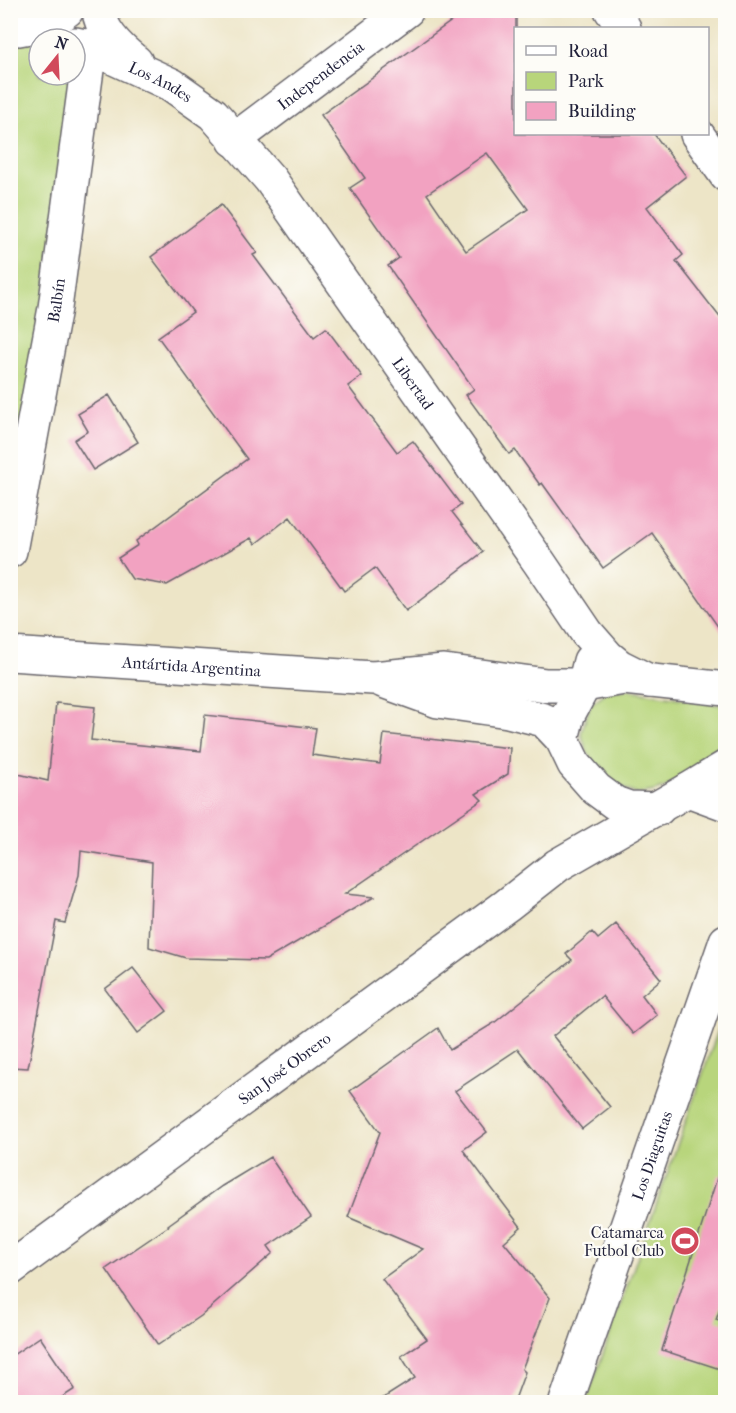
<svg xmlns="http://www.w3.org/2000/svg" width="736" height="1413" font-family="'IM FELL French Canon',serif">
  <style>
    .green { fill: #b8d57b; stroke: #6d7c5b; stroke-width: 1.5 }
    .building { fill: #f2a2c1; fill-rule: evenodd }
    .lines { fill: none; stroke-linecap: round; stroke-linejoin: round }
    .minor-casing { stroke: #69666c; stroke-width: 36 }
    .tertiary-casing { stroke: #69666c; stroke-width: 36 }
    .minor { stroke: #fff; stroke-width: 33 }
    .tertiary { stroke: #fff; stroke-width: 33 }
    .labels { text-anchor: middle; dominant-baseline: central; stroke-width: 4.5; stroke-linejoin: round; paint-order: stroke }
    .street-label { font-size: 16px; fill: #22223b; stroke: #fdfcf7 }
    .poi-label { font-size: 16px; fill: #22223b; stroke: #fdfcf7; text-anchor: end }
  </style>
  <rect width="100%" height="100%" fill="#fdfcf7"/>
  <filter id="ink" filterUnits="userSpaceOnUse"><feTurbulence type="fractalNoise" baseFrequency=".0167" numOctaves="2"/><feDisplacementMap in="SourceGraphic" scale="12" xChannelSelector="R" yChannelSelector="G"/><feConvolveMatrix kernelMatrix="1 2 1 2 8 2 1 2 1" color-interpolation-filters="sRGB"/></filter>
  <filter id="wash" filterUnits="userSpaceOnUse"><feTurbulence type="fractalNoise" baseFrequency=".008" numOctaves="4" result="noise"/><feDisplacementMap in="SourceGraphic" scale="24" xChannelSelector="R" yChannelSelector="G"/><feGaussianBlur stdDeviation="1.35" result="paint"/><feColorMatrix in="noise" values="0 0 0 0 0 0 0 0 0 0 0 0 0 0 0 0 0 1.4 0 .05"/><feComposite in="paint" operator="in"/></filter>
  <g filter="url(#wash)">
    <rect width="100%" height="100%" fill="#ede5c7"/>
    <path class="green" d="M10 26 58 39H39V75H75L10 551Z
      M630 690 725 706V747L668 786 655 791 636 794 610 782 587 752 581 733 591 704 608 691Z
      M725 1011V1402H586Z"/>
    <g id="blocks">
      <path class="building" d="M467 10H516V134H654L686 176 647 207 683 255 676 261 726 325V638L652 533 603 568 542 483 540 485 515 450 509 454 466 395 474 389 388 266 399 258 350 188 365 178 321 115ZM487 153 528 209 466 251 427 194Z
        M221 205 257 253 253 255 314 337 326 328 362 376 348 386 397 452 413 441 461 505 452 512 483 552 406 611 375 568 344 591 290 517 255 544 251 538 167 585 132 579 118 558 138 545 136 541 247 459 158 337 193 312 151 257Z
        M109 395 138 442 93 470 74 440 88 431 78 414Z
        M56 703 95 707 91 740 201 751 205 715 316 728 312 755 380 764 384 734 510 748 508 774 476 794 482 800 345 894 374 897 266 960 186 958 149 947 152 862 81 851 79 875 65 923 56 921 28 1068 10 1067V772L48 781Z
        M616 924 661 979 642 995 657 1015 633 1034 602 996 553 1036 610 1107 582 1129 518 1049 455 1091 487 1132 463 1150 521 1227 504 1242 550 1298 522 1369 525 1372 514 1402H377L415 1378 401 1356 427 1339 382 1279 423 1249 348 1217 380 1132 350 1091 438 1028 450 1050 494 1023 572 960 566 954 592 932 598 939Z
        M133 968 167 1011 138 1033 105 989Z
        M270 1157 311 1217 268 1246 273 1253 201 1316 158 1345 106 1269 169 1226 168 1225 222 1186Z
        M718 1175 726 1176V1291L716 1320 726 1323V1371L662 1350Z
        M40 1337 75 1389 55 1402H10V1357Z"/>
    </g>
  </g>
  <g filter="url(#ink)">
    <use href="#blocks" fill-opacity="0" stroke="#69666c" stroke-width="1.5"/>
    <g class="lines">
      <g class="minor-casing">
        <g id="minor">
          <path d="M99 10C100 31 121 50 136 62"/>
          <path d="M611 10 624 28"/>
          <path d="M19 29C38 26 52 22 67 10"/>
          <path id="s1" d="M75 44 90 47 172 85 213 114 270 179 539 562 587 633 608 657 619 666 649 681"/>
          <path d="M697 134 726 175"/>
          <path id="s2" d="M234 140 407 10"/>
          <path id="s3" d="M10 551 55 308 90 47"/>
          <path d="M562 739 568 715 584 685 590 661"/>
          <path d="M688 790 726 804"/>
          <path id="s4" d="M566 1402 726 941"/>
        </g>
      </g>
      <g class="tertiary-casing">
        <g id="tertiary">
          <path id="s5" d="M10 654 373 678 444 671 546 685H584L624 678 726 689"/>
          <path d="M383 681 438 701 508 711 544 720 562 739 574 764 596 789 615 803 629 808 658 809"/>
          <path id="s6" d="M10 1269 507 905 558 865 688 790 726 767"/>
        </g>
      </g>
      <use href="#minor" class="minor"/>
      <use href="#tertiary" class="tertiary"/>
    </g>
  </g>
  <defs>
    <g id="stadium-disc" transform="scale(1.5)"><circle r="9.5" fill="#d1495b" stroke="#fdfcf7"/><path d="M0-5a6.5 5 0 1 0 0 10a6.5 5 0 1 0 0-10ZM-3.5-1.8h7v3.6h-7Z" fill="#fff"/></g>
  </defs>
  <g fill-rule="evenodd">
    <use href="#stadium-disc" x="685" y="1241"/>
  </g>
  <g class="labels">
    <g class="street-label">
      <text stroke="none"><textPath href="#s2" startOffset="108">Independencia</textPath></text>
      <text stroke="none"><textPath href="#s1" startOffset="94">Los Andes</textPath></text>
      <text stroke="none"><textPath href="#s3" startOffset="255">Balbín</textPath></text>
      <text stroke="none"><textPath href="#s1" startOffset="492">Libertad</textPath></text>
      <text stroke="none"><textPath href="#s5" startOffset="182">Antártida Argentina</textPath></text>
      <text stroke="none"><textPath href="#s6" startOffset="340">San José Obrero</textPath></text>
      <text stroke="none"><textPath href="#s4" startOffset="261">Los Diaguitas</textPath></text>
    </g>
    <g class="poi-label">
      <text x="664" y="1232">Catamarca<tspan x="664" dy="18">Futbol Club</tspan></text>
    </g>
  </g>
  <rect width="736" height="1413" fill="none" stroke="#fdfcf7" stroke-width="36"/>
  <rect x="514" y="27" width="195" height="108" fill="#fdfcf7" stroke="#a5a5ac" stroke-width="1.5"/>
  <rect x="526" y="46" width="30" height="9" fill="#ffffff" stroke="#a5a5ac" stroke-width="1.5"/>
  <text x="568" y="57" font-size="18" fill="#22223b">Road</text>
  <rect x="526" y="72" width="30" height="18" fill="#b8d57b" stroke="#a5a5ac" stroke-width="1.5"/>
  <text x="568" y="87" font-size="18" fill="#22223b">Park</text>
  <rect x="526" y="102" width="30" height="18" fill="#f2a2c1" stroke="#a5a5ac" stroke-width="1.5"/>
  <text x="568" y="117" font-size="18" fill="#22223b">Building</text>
  <g transform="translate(57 57) rotate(18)"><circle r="28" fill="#fdfcf7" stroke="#a5a5ac" stroke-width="1.5"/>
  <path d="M0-4.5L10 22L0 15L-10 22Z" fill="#d1495b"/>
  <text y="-9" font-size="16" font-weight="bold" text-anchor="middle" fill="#22223b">N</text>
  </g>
</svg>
